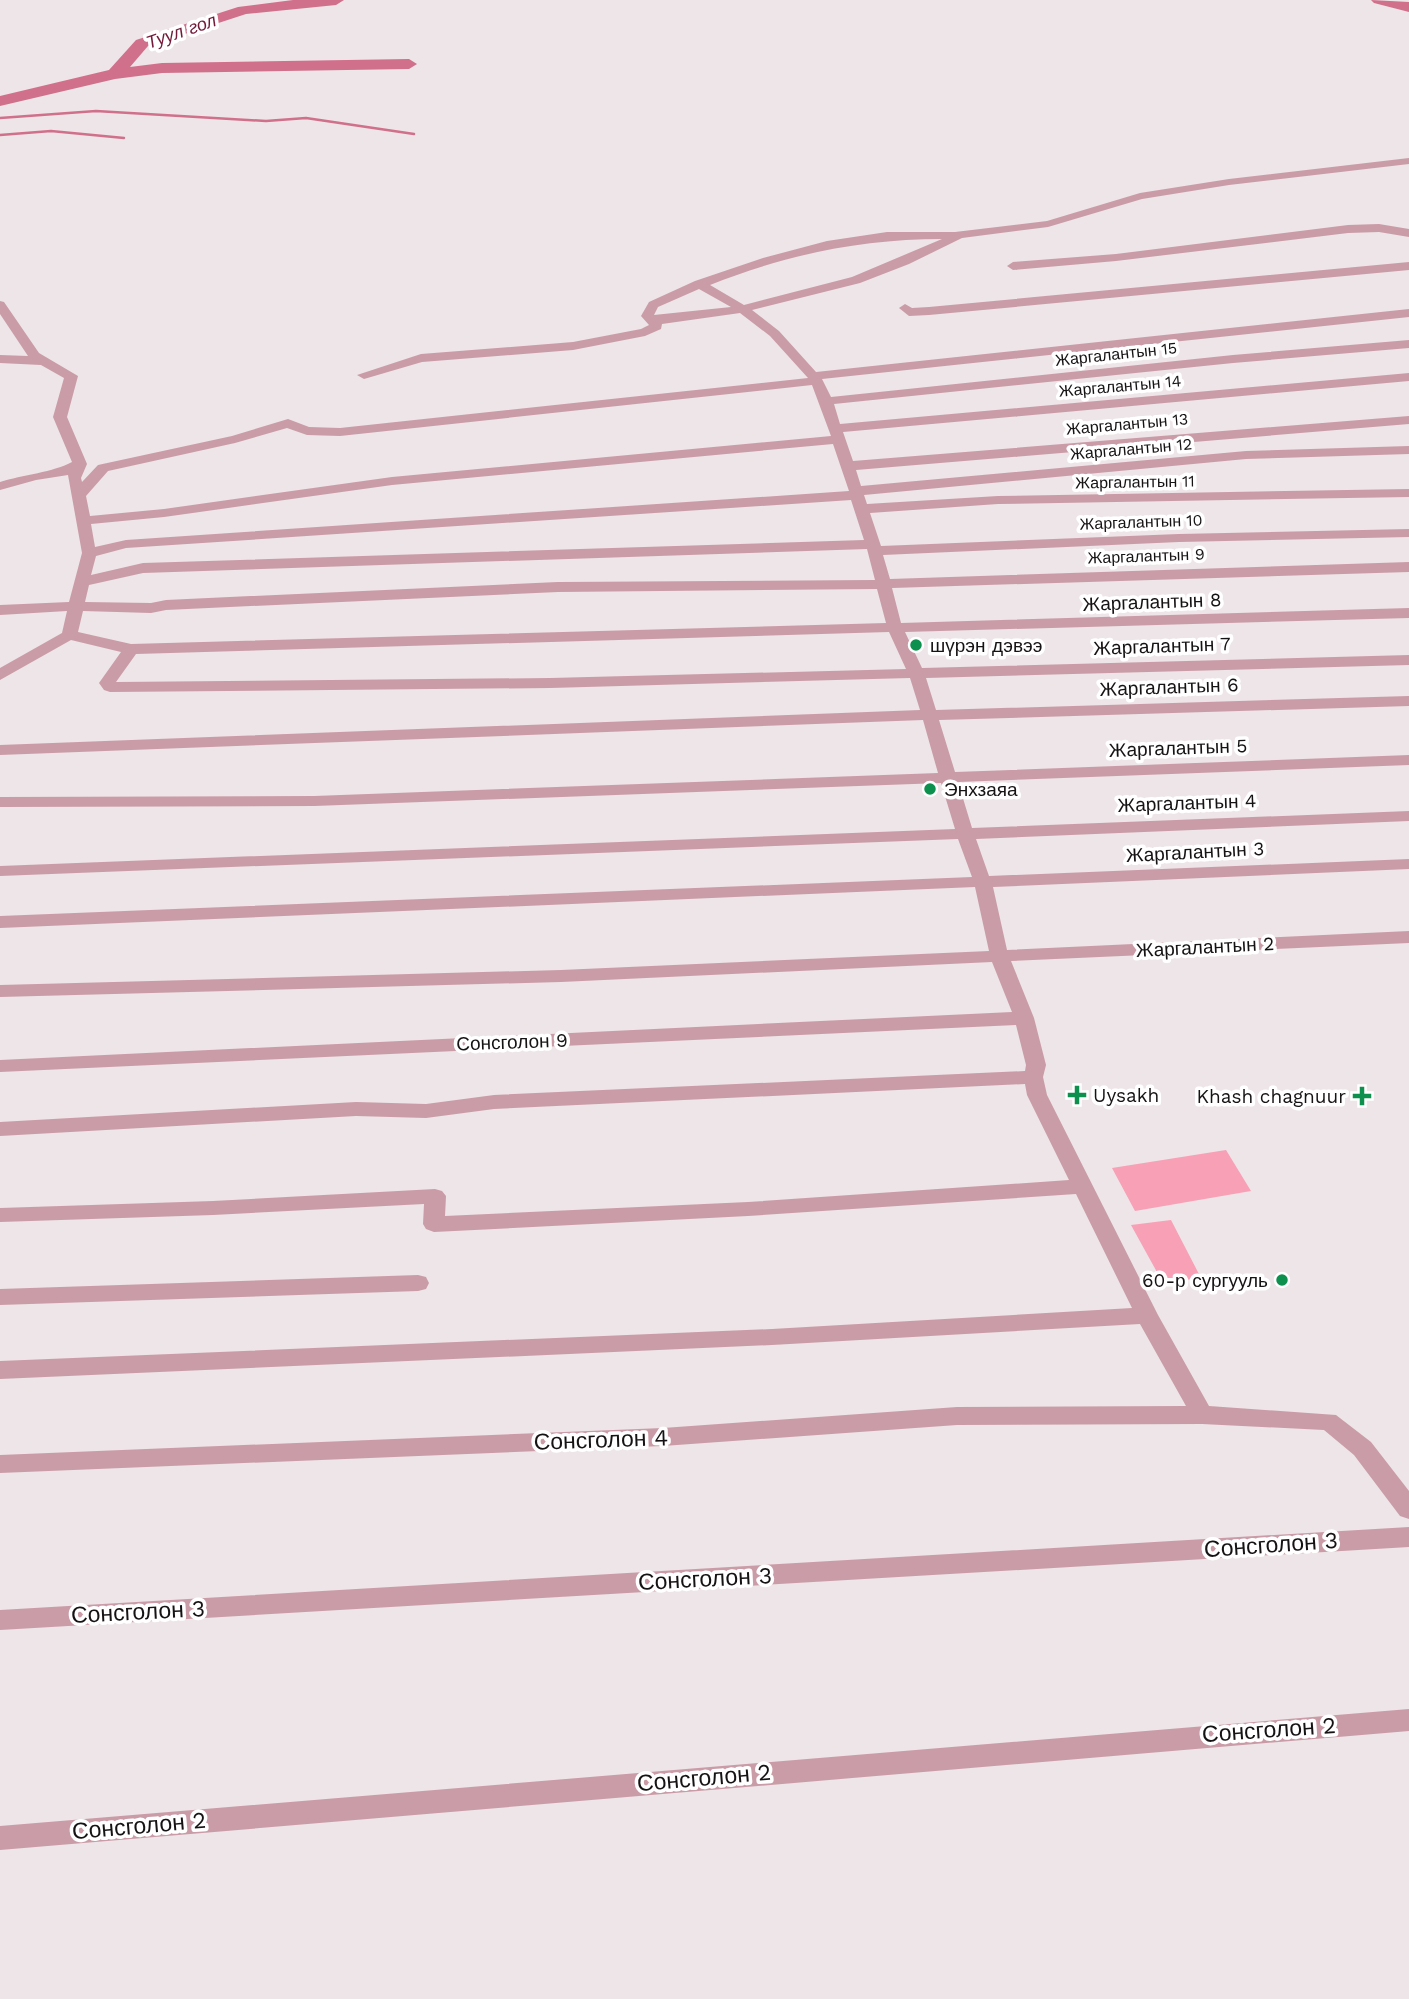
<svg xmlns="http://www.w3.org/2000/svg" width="1409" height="1999" font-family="'Work Sans',sans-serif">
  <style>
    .green { fill: #f8a0b6 }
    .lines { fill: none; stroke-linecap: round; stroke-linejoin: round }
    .stream { stroke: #d0708b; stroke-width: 2.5 }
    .river { fill: #d0708b; fill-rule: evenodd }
    .minor { fill: #ca9ca7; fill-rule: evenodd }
    .poi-dot { fill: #0d904e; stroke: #fff; stroke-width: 2.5 }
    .labels { text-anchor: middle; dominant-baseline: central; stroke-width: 7; stroke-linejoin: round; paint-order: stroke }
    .far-street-label { font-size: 16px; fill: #161314; stroke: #fff }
    .far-water-label { font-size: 18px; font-style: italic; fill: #721a3a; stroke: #fff }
    .street-label { font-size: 19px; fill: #161314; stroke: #fff }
    .poi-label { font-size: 19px; fill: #161314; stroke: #fff; text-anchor: start }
    .near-street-label { font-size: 23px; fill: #161314; stroke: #fff }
  </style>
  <rect width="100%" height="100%" fill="#ede5e7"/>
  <path class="green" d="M1226 1150 1251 1191 1135 1211 1112 1168Z
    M1171 1220 1201 1278 1163 1283 1131 1225Z"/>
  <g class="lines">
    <path class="stream" d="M0 118 96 111 266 121 306 118 414 134
      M0 135 51 131 124 138"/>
    <path class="river" d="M293 0H344L336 5 246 14 148 46 130 67 162 63 409 59 417 64 409 69 162 73 115 79 0 106V96L109 70 136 40 238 7Z
      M1371 0 1409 2V12L1374 3Z"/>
    <path class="minor" d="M1409 158V164L1229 185 1142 199 1048 227 962 238 909 264 860 283 752 310 779 331 816 372 1409 309V317L822 379 831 397 1233 355 1409 340V348L1233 363 834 404 840 424 1409 373V381L843 432 853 461 1409 416V424L856 470 861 486 1246 451 1409 446V454L1246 459 864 495 867 504 998 496 1409 489V497L998 504 870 513 881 546 1179 534 1409 529V537L1179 542 883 555 890 579 1409 562V572L892 588 901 623 1409 608V618L905 632 922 668 1409 655V665L926 678 936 710 1409 696V706L939 720 955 772 1409 755V765L958 782 972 828 1409 811V821L976 839 989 876 1409 859V869L993 887 1007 950 1409 931V943L1011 961 1034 1018 1046 1065 1043 1077 1047 1095 1158 1315 1209 1406 1336 1415 1371 1442 1409 1491V1519L1400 1516 1354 1455 1324 1430 1202 1424 957 1425 663 1446 0 1473V1455L663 1428 957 1407 1186 1406 1140 1324 772 1345 0 1379V1361L772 1329 1132 1308 1076 1194 748 1216 434 1232 426 1229 423 1224 424 1204 213 1215 0 1222V1208L213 1201 435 1189 442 1191 446 1196 445 1216 748 1202 1069 1180 1027 1095 1025 1084 494 1109 426 1118 356 1116 0 1136V1122L356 1102 426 1104 494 1095 1025 1071 1026 1065 1016 1025 0 1072V1060L1012 1012 992 962 561 982 0 997V985L561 970 989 951 975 887 0 928V916L972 877 958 839 0 876V866L955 829 941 783 314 806 0 807V797L314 796 938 773 923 720 0 755V745L920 710 910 678 550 688 110 692 104 690 99 683 121 652 71 640 0 680V668L62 633 67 611 0 615V605L69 602 82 553 68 475 36 480 0 490V482C22 475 54 472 72 462L53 417 64 378 41 365 0 363V355L28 356 0 314V301L4 302 39 353 78 376 67 417 87 464 81 478 82 482 98 465 232 436 288 419 309 427 340 428 808 378 770 336 740 313 662 324 661 329 645 336 573 350 422 362 364 379 357 375 421 354 573 342 641 329 649 325 641 316 649 302 695 281 763 258 827 241 887 232H955L1047 221 1140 193 1229 179ZM942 239 852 277 744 305 710 285C785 255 861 239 942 239ZM699 289 731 307 654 315 658 307ZM812 385 831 436 392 477 164 509 90 516 86 496 108 471 235 443 287 428 307 435 340 436ZM833 444 849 491 126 540 95 547 91 524 164 517 392 485ZM851 500 864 540 143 563 91 575 96 556 126 548ZM867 549 875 580 558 582 166 600 151 603 85 602 89 585 143 573ZM877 589 886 623 131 644 78 632 83 611 151 613 166 610 558 592ZM889 632 906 669 550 678 116 682 136 654Z
      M1379 224 1409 229V237L1379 232 1348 233 1116 261 1013 270 1007 266 1013 262 1116 254 1348 225Z
      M1409 262V270L929 315 909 316 899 308 905 304 912 308 929 307Z
      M418 1275 426 1277 429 1283 426 1289 418 1291 0 1305V1289Z
      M1409 1527V1547L0 1630V1610Z
      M1409 1709V1731L0 1850V1826Z"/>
  </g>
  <g class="poi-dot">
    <circle cx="916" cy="645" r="7"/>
    <circle cx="930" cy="789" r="7"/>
    <path d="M1073.5 1084.5h7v7h7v7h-7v7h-7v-7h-7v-7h7z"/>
    <path d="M1358.5 1085.5h7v7h7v7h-7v7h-7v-7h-7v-7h7z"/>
    <circle cx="1282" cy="1280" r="7"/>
  </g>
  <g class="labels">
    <g class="far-street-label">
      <text transform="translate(1116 354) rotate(-6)">Жаргалантын 15</text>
      <text transform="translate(1120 386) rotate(-5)">Жаргалантын 14</text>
      <text transform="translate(1127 424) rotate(-5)">Жаргалантын 13</text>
      <text transform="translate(1131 449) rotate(-5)">Жаргалантын 12</text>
      <text transform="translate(1135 482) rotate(-1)">Жаргалантын 11</text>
      <text transform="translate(1141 522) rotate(-2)">Жаргалантын 10</text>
      <text transform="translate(1146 556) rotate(-2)">Жаргалантын 9</text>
    </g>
    <g class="far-water-label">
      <text transform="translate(181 31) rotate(-19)">Туул гол</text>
    </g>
    <g class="street-label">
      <text transform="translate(1152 602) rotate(-2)">Жаргалантын 8</text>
      <text transform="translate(1162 646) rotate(-2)">Жаргалантын 7</text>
      <text transform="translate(1169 687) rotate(-2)">Жаргалантын 6</text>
      <text transform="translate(1178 748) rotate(-2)">Жаргалантын 5</text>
      <text transform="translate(1187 803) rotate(-2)">Жаргалантын 4</text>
      <text transform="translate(1195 852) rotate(-3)">Жаргалантын 3</text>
      <text transform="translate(1205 947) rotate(-3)">Жаргалантын 2</text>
      <text transform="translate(512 1042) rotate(-2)">Сонсголон 9</text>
    </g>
    <g class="poi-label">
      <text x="930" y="645">шүрэн дэвээ</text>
      <text x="944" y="789">Энхзаяа</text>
      <text x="1093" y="1095">Uysakh</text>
      <text x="1346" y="1096" text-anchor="end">Khash chagnuur</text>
      <text x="1268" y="1280" text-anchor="end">60-р сургууль</text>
    </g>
    <g class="near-street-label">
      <text transform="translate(601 1440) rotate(-2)">Сонсголон 4</text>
      <text transform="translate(1271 1545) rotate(-4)">Сонсголон 3</text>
      <text transform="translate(705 1579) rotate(-3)">Сонсголон 3</text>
      <text transform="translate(138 1612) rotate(-3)">Сонсголон 3</text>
      <text transform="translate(1269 1730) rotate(-4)">Сонсголон 2</text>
      <text transform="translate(704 1778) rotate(-5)">Сонсголон 2</text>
      <text transform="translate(139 1826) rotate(-5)">Сонсголон 2</text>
    </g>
  </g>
</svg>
